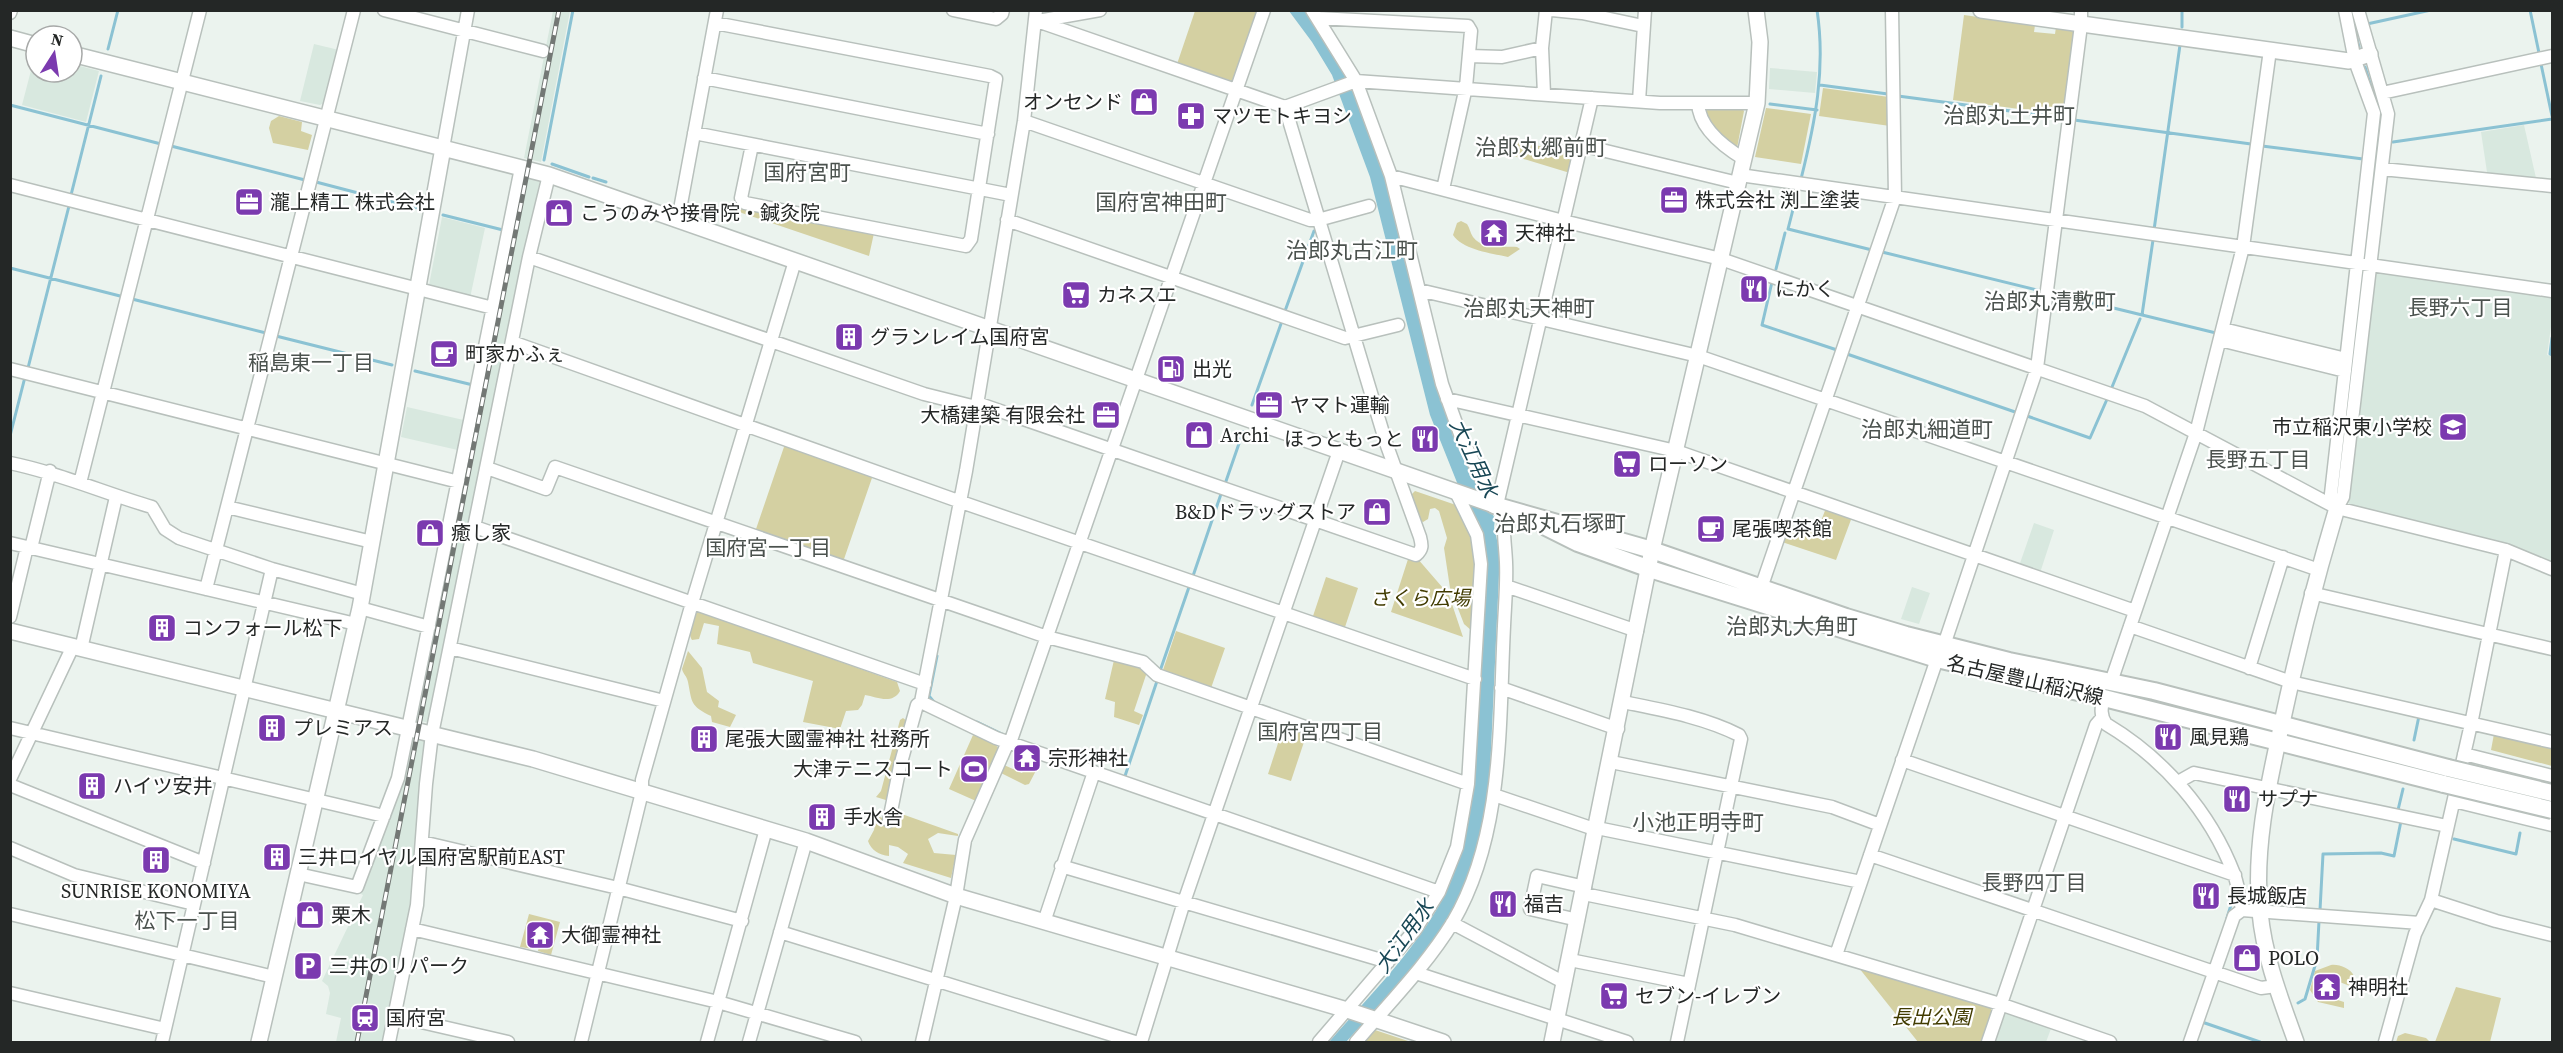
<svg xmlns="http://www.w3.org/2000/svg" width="2563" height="1053" font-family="'Source Serif 4','Noto Sans JP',serif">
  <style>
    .built { fill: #d8e8df }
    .green { fill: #d4d0a2 }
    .water { fill: #8bc2d3 }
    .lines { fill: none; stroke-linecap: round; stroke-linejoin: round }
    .stream { stroke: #8bc2d3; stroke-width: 3 }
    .minor-casing { stroke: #b8c0bc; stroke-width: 15 }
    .tertiary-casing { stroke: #b8c0bc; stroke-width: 18 }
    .secondary-casing { stroke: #b8c0bc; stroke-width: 20 }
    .minor { stroke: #fff; stroke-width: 12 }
    .tertiary { stroke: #fff; stroke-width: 15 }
    .secondary { stroke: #fff; stroke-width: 16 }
    .rail-casing { stroke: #737875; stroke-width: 5 }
    .rail { stroke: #fff; stroke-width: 3; stroke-dasharray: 9; stroke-linecap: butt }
    .secondary-bridge-casing { stroke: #b8c0bc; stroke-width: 20; stroke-linecap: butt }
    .secondary-bridge { stroke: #fff; stroke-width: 16 }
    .labels { text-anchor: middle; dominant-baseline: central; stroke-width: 4.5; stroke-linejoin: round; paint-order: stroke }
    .poi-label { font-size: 20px; fill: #242726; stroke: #fff; text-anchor: start }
    .park-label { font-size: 20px; font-style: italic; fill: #413b00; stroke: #fff }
    .street-label { font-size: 20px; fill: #242726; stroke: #fff }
    .neighbourhood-label { font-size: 21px; fill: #4b524e; stroke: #fff }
    .water-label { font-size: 21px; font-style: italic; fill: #184755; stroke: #fff }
    .quarter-label { font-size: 22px; fill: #4b524e; stroke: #fff }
  </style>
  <rect width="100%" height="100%" fill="#ebf3ee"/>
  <path class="built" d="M553 11H570L541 162 524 158Z
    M314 44 339 50 326 102 320 105 300 101Z
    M35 55 36 72H72V64L99 71 86 122 22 105Z
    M1770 68 1817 72 1815 93 1769 89Z
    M2524 125 2536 178 2484 174 2487 172 2481 132Z
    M523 177 540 180 432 723 414 720Z
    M442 217 485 228 470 298 431 289 429 285Z
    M2376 271 2552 295V320L2547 355 2552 356V566L2502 544 2349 504 2345 497 2372 274Z
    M407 407 468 421 462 451 401 437Z
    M2034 523 2054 530 2040 573 2019 566Z
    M1912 587 1930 593 1919 624 1901 619Z
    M411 737 428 741 411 905 384 1042H336L341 1018 326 1014 330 993 328 986 322 981 363 895 359 893 402 783Z
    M2007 1011 2052 1026 2046 1042H1993L2001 1014Z"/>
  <path class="green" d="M1195 11H1257L1232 81 1177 64Z
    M1964 15 2035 25 2034 32 2055 34 2056 27 2071 29 2075 35 2064 115 1953 100Z
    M1823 88 1889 97 1890 126 1819 116Z
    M1740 106 1744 111 1737 148 1713 131 1703 107Z
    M1766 108 1811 114 1801 164 1755 157Z
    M279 116 302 122 301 131 312 135 308 150 273 143 269 128 271 121Z
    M1518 140 1575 156 1570 173 1514 156Z
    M734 206 874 233 869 256 733 210Z
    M1461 221 1467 224C1470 228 1470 233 1473 237 1484 251 1503 246 1517 247L1520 249 1508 257C1491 253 1463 250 1453 235L1457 223Z
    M785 444 873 475 843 562 755 532Z
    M1415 491 1456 505 1473 533 1477 559 1472 631 1464 624 1450 588 1444 548 1447 538 1439 511 1435 508 1430 509 1428 519 1423 522 1419 520 1411 495Z
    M1826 508 1852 517 1836 560 1782 542 1788 524 1816 534Z
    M1409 556 1417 558 1449 595 1463 637 1391 612Z
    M1326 577 1358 588 1344 630 1312 619Z
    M698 611 897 682 900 691C892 705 877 697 865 695L862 705 858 710 846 711 840 729 803 722 813 681 753 663 750 652 717 644 719 626 704 623 699 639 692 640C687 633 691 616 698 611Z
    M1176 631 1225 648 1210 691 1162 673Z
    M688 651 702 668 707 692 719 701 718 707 736 715 730 727 712 722 711 716C690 706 692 702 688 682 687 676 683 674 682 669Z
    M1114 660 1142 667 1147 672 1134 711 1143 715 1139 725 1114 717 1115 702 1105 699Z
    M903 718 907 721 889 801 876 797 881 791 900 720Z
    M1284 725 1307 733 1291 781 1268 774Z
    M2494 734 2552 747V766L2491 750Z
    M973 735 995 744 999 749 976 801 949 789Z
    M1031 757 1041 761 1029 784 1025 785 1001 773 1004 765 1022 773Z
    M899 813 958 834V836L938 833 928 839 934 853 956 855 951 878 903 863 908 854 898 847 889 845V856C879 855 871 850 868 841L874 830 877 816 894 822Z
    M529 914 560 922 551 955 538 951 543 926 540 923 533 949 520 947Z
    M2331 965C2339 964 2350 968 2354 976L2350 986 2329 978 2319 985 2325 996 2344 1002V1008L2318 1002 2310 990 2315 971Z
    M1859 968 1989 1006 1993 1012 1983 1042H1918Z
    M2456 987 2501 998 2490 1042H2435Z
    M1375 1030 1411 1042H1362L1371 1032Z
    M2405 1033 2426 1038 2430 1042H2396L2398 1036Z"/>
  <path class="water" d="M1289 11H1306L1349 77 1385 171 1453 436 1495 519 1494 527 1500 553 1489 794C1481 836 1471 877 1450 915 1422 963 1382 1002 1346 1042H1329C1369 996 1419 947 1446 892 1475 832 1475 768 1478 704 1481 654 1483 603 1485 553L1479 522 1473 517 1460 490 1430 415 1370 177 1332 75 1312 42Z"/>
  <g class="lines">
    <path class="stream" d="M2182 10V27
      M2530 10 2539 53
      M2367 24 2431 10
      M2356 36 2359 47
      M108 49 118 10
      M2541 64 2552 116
      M2365 67 2380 116
      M1820 85 1888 94
      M1898 96 2063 118
      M1770 104 1817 110
      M10 105 161 144
      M2074 120 2251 144
      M2393 142 2552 119
      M171 146 305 180
      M2262 146 2363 159
      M544 160 573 10
      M552 164 589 177
      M593 178 606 182
      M1801 179C1815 123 1826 69 1817 10
      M316 182 404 205
      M1798 190 1788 229 1872 250
      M71 195 101 76
      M415 207 422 209
      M443 215 503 230V232
      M2154 230 2180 45
      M1882 252 2041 291
      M2364 255 2379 123
      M10 268 124 297
      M1776 269 1785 233
      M1772 282 1762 325 1837 350
      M2052 293 2216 333
      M132 299 266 333
      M1285 311 1314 231
      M2142 315 2153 240
      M276 336 392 365
      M2552 338 2550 354 2552 355
      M1847 354 2018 413
      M28 368 69 206
      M415 371 473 385
      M2112 387 2140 319
      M1252 405 1282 321
      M2027 416 2090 438 2108 397
      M10 436 25 377
      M1225 484 1243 432
      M1193 576 1221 494
      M1160 671 1189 587
      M934 702 929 696 937 656
      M977 722 1002 734
      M2414 740 2419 716
      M1125 776 1157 681
      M2398 810 2403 789
      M2454 839 2516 854 2520 833
      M2320 910 2323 854 2381 853 2394 856 2401 821
      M2227 918 2231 905
      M2298 1003 2305 999 2317 959 2319 921
      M2202 1022 2260 1042"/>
    <g class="minor-casing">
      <path id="minor" d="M384 10 543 51
        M953 10 996 19 1002 14 1003 10
        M1036 10 1024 121 966 471 921 702 996 738 1439 892
        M1312 10 1356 81 1391 176 1442 384 1460 434 1494 505
        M1552 10 1582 13 1643 26
        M10 13 11 10
        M1318 18 1468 26 1471 31 1466 87 1443 189
        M1037 21 1285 107 1356 81 1660 103H1757
        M1038 21 1100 10
        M715 23 990 76 996 79 971 239 966 246 745 203 741 198 752 145
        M1469 56 1502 57 1542 48
        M704 78 988 134
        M2382 93 2552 56
        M1544 94 1542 48 1546 10
        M1639 101 1645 10
        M1698 103C1699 128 1724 147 1744 159
        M1024 121 1310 220H1318L1369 206
        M694 133 1011 195
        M1581 145 1738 183
        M443 148 468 10
        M2382 169 2552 186
        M1740 175 2552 291
        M1391 176 1563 221 1721 259 2145 406 2337 508 2506 550 2552 569
        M10 185 493 308
        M678 220 717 10
        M1007 220 1345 338 1398 325
        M529 257 924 394 976 407
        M1419 290 1698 356 2319 570
        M2223 329 2346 359
        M2220 340 2345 371
        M512 342 961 502 1475 679
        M10 369 459 482
        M1447 399 1676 451 2135 611
        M977 403 1416 555C1423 549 1422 545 1420 537L1386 443 1285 107
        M10 463C59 473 104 493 152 507L165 529 179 538 272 569 363 594
        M487 468 546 489 555 467 1047 637 1143 662 1157 675 1468 784
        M80 483 200 10
        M1497 505 1592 98
        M227 507 372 542
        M2337 508 2331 494 2374 113 2355 61 2345 10
        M2337 508 2343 497 2388 114 2358 10
        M475 527 925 684
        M10 543 356 624
        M31 548 50 471
        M1506 586 1637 631
        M1761 588 1895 197 1892 10
        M206 589 354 10
        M2311 593 2552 649
        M360 608 429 627
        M10 617 27 547
        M2130 626 2291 682 2552 742
        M1944 645 2037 368 2081 25V10
        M450 648 664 701
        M81 649 116 497
        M2249 668 2283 557
        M2111 682 2196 433 2243 247 2270 50
        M1501 688 1618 729
        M2104 698C2101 708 2100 715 2106 724 2163 758 2210 811 2234 874 2238 885 2240 898 2242 910L2420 923
        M1623 702C1662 710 1703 717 1739 735L1741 739 1677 1042
        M10 728 384 816
        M1010 743 1264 10
        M2464 754 2552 776
        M1902 760 2235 875
        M1611 762 1832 807 1880 825
        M10 779 73 646
        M2178 782 2194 773 2447 826
        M10 785 204 863
        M1494 795 1597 830
        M2454 801 2552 825
        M889 821 900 766 917 705 921 702
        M1597 828 1861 882
        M422 842 618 888 742 921
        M10 848 74 875 194 904
        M1870 855 2261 988 2276 986
        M1061 866 1388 962
        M298 874 357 887 398 778 521 168
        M1584 894 1735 925 2000 1004 2110 1042
        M2431 900 2496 921 2552 935
        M10 914 274 977
        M1578 920 1530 909 1537 876 1585 887
        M1044 922 1094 772
        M1452 923 1565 983
        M412 929 718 1002 855 1042
        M780 932 1135 1042
        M1836 955 1937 659
        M1570 960 1689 984
        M1416 973 1627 1042
        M10 993 165 1029
        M395 1016 508 1042
        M162 1042 272 569
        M389 1042 417 905 426 784 432 734 529 257 549 175
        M581 1042 642 792V780L692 603 795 261
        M707 1042 766 829
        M749 1042 806 841
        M922 1042 956 896 965 840 1008 742
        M1141 1042 1184 902 1339 451
        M1319 1042 1415 930 1439 892 1457 847 1468 784 1481 564 1477 535 1456 492
        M1356 1042C1389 1003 1426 966 1453 922 1504 835 1499 724 1504 626 1505 604 1507 583 1506 562 1505 541 1502 530 1506 508
        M1988 1042 2096 725 2102 718
        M2190 1042 2234 916 2242 910
        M2385 1042 2415 934 2431 900 2471 724 2506 550"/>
    </g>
    <g class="tertiary-casing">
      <path id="tertiary" d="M1981 10 2349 61 2370 54
        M10 38 36 45
        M72 54 549 175 1494 505
        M10 631 533 759 806 841 956 896 1347 1010 1443 1042
        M259 1042 360 608 443 148
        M1552 1042 1652 550 1757 103 1760 42 1756 10
        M2296 1042C2281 1000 2264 957 2260 912 2254 850 2267 791 2280 732 2296 656 2315 582 2337 508"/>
    </g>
    <g class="secondary-casing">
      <path id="secondary" d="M1494 505 1652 550 1846 617 1906 635 2009 661 2154 691 2448 768
        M1544 526 1578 543 1650 569 1937 659 2104 698 2444 784"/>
    </g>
    <use href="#minor" class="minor"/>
    <use href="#tertiary" class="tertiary"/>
    <use href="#secondary" class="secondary"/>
    <g class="rail-casing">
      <path id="rail" d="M357 1042 559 10"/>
    </g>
    <use href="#rail" class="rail"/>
    <g class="secondary-bridge-casing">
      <path id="secondary-bridge" d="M2448 768 2552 793
        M2444 784 2552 810"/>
    </g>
    <use href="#secondary-bridge" class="secondary-bridge"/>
  </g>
  <defs>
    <g id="shop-square" transform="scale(1.5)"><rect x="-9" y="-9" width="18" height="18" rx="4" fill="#7b3aaf" stroke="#fff"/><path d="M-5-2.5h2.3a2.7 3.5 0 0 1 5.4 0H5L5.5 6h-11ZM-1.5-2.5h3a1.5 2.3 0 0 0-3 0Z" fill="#fff"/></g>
    <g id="pharmacy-square" transform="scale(1.5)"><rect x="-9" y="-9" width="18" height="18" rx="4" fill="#7b3aaf" stroke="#fff"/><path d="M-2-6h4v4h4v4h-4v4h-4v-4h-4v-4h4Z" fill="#fff"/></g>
    <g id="office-square" transform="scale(1.5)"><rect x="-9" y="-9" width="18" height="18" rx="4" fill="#7b3aaf" stroke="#fff"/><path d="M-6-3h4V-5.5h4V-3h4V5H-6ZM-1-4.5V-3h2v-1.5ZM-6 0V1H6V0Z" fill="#fff"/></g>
    <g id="temple-square" transform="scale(1.5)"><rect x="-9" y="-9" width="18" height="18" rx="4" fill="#7b3aaf" stroke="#fff"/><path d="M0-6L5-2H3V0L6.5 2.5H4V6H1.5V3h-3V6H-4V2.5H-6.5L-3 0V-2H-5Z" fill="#fff"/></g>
    <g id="restaurant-square" transform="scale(1.5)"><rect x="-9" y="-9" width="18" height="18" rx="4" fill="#7b3aaf" stroke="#fff"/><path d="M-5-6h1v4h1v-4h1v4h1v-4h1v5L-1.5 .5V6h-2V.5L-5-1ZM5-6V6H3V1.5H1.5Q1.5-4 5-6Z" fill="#fff"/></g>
    <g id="supermarket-square" transform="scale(1.5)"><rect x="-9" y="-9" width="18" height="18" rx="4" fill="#7b3aaf" stroke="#fff"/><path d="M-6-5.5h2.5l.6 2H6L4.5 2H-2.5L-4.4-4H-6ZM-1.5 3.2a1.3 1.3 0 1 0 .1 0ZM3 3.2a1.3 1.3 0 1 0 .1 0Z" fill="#fff"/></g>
    <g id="building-square" transform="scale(1.5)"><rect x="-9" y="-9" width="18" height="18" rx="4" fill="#7b3aaf" stroke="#fff"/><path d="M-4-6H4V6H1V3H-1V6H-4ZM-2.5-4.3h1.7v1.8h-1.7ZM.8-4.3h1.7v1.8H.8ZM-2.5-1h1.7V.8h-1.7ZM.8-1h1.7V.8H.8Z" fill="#fff"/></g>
    <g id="cafe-square" transform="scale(1.5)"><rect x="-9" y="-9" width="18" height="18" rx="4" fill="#7b3aaf" stroke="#fff"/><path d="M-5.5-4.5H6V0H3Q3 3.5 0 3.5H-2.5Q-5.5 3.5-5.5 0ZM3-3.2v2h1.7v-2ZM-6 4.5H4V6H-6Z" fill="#fff"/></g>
    <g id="fuel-square" transform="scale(1.5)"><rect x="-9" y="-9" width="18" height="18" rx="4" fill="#7b3aaf" stroke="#fff"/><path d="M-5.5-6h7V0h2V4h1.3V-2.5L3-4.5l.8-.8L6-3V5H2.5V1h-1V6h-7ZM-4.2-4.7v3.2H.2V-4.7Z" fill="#fff"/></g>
    <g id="school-square" transform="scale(1.5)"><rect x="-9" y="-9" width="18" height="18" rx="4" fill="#7b3aaf" stroke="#fff"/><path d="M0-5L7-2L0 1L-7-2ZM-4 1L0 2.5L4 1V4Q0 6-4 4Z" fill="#fff"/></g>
    <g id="stadium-square" transform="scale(1.5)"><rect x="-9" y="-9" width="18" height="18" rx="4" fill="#7b3aaf" stroke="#fff"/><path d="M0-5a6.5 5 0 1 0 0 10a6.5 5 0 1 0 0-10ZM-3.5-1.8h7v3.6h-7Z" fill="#fff"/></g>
    <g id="parking-square" transform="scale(1.5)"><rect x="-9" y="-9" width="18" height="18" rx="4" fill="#7b3aaf" stroke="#fff"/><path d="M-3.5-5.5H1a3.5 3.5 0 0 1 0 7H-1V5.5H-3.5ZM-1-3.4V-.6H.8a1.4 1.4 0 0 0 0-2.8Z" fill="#fff"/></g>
    <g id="station-square" transform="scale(1.5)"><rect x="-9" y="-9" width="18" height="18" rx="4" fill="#7b3aaf" stroke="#fff"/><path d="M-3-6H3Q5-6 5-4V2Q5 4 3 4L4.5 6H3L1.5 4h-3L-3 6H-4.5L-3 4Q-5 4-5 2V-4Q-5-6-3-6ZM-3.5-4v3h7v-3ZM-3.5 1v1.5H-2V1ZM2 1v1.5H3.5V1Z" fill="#fff"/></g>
  </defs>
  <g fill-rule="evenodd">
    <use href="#shop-square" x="1144" y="102"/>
    <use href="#pharmacy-square" x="1191" y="116"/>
    <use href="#office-square" x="1674" y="200"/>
    <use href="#office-square" x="249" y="202"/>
    <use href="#shop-square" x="559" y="213"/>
    <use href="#temple-square" x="1494" y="233"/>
    <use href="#restaurant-square" x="1754" y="289"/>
    <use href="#supermarket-square" x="1076" y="295"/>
    <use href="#building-square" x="849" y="337"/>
    <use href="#cafe-square" x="444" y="354"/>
    <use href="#fuel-square" x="1171" y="369"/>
    <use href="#office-square" x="1269" y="405"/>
    <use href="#office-square" x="1106" y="415"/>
    <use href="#school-square" x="2453" y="427"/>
    <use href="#shop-square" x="1199" y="435"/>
    <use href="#restaurant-square" x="1425" y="439"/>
    <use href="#supermarket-square" x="1627" y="464"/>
    <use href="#shop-square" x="1377" y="512"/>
    <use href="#cafe-square" x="1711" y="529"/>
    <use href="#shop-square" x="430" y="533"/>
    <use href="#building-square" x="162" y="628"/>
    <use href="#building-square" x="272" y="728"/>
    <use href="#restaurant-square" x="2168" y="737"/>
    <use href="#building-square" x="704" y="739"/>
    <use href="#temple-square" x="1027" y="758"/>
    <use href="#stadium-square" x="974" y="769"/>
    <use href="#building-square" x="92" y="786"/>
    <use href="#restaurant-square" x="2237" y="799"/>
    <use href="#building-square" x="822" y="817"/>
    <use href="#building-square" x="277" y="857"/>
    <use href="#building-square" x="156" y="860"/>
    <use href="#restaurant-square" x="2206" y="896"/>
    <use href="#restaurant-square" x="1503" y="904"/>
    <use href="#shop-square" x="310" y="915"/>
    <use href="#temple-square" x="540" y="935"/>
    <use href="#shop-square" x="2247" y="958"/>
    <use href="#parking-square" x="308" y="966"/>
    <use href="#temple-square" x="2327" y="987"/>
    <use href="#supermarket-square" x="1614" y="996"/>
    <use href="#station-square" x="365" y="1018"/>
  </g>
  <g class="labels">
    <g class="poi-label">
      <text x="1123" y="102" text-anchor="end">オンセンド</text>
      <text x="1212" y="116">マツモトキヨシ</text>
      <text x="1695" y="200">株式会社 渕上塗装</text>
      <text x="270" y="202">瀧上精工 株式会社</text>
      <text x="580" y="213">こうのみや接骨院・鍼灸院</text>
      <text x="1515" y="233">天神社</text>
      <text x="1775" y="289">にかく</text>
      <text x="1097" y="295">カネスエ</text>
      <text x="870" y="337">グランレイム国府宮</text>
      <text x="465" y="354">町家かふぇ</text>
      <text x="1192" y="369">出光</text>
      <text x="1290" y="405">ヤマト運輸</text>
      <text x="1085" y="415" text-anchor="end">大橋建築 有限会社</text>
      <text x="2432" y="427" text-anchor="end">市立稲沢東小学校</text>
      <text x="1220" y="435">Archi</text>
      <text x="1404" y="439" text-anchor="end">ほっともっと</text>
      <text x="1648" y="464">ローソン</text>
      <text x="1356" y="512" text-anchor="end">B&amp;Dドラッグストア</text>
      <text x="1732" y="529">尾張喫茶館</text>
      <text x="451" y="533">癒し家</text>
      <text x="183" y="628">コンフォール松下</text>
      <text x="293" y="728">プレミアス</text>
      <text x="2189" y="737">風見鶏</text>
      <text x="725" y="739">尾張大國霊神社 社務所</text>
      <text x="1048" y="758">宗形神社</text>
      <text x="953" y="769" text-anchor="end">大津テニスコート</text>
      <text x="113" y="786">ハイツ安井</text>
      <text x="2258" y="799">サプナ</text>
      <text x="843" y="817">手水舎</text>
      <text x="298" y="857">三井ロイヤル国府宮駅前EAST</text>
      <text x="156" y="891" text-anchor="middle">SUNRISE KONOMIYA</text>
      <text x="2227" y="896">長城飯店</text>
      <text x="1524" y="904">福吉</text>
      <text x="331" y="915">栗木</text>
      <text x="561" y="935">大御霊神社</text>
      <text x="2268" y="958">POLO</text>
      <text x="329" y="966">三井のリパーク</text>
      <text x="2348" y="987">神明社</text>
      <text x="1635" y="996">セブン-イレブン</text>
      <text x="386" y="1018">国府宮</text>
    </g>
    <g class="park-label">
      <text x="1420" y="598">さくら広場</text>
      <text x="1931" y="1017">長出公園</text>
    </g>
    <g class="street-label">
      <text transform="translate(2025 680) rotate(13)">名古屋豊山稲沢線</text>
    </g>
    <g class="neighbourhood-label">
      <text x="2460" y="307">長野六丁目</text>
      <text x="311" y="362">稲島東一丁目</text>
      <text x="2258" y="459">長野五丁目</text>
      <text x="768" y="547">国府宮一丁目</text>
      <text x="1320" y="731">国府宮四丁目</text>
      <text x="2034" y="882">長野四丁目</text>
      <text x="187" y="920">松下一丁目</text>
    </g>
    <g class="water-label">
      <text transform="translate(1474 458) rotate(65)">大江用水</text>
      <text transform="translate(1404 936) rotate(-54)">大江用水</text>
    </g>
    <g class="quarter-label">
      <text x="2009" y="115">治郎丸土井町</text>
      <text x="1541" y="147">治郎丸郷前町</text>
      <text x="807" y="172">国府宮町</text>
      <text x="1161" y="202">国府宮神田町</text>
      <text x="1352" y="250">治郎丸古江町</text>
      <text x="2050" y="301">治郎丸清敷町</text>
      <text x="1529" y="308">治郎丸天神町</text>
      <text x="1927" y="429">治郎丸細道町</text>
      <text x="1560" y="523">治郎丸石塚町</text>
      <text x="1792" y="626">治郎丸大角町</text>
      <text x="1698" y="822">小池正明寺町</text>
    </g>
  </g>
  <rect width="2563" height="1053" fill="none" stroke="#242726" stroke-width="24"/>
  <g transform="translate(54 54) rotate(12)"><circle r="28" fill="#ffffff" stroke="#a7a9a8" stroke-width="1.5"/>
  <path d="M0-4.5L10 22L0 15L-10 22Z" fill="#7b3aaf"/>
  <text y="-9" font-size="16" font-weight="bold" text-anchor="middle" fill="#242726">N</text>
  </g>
</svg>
